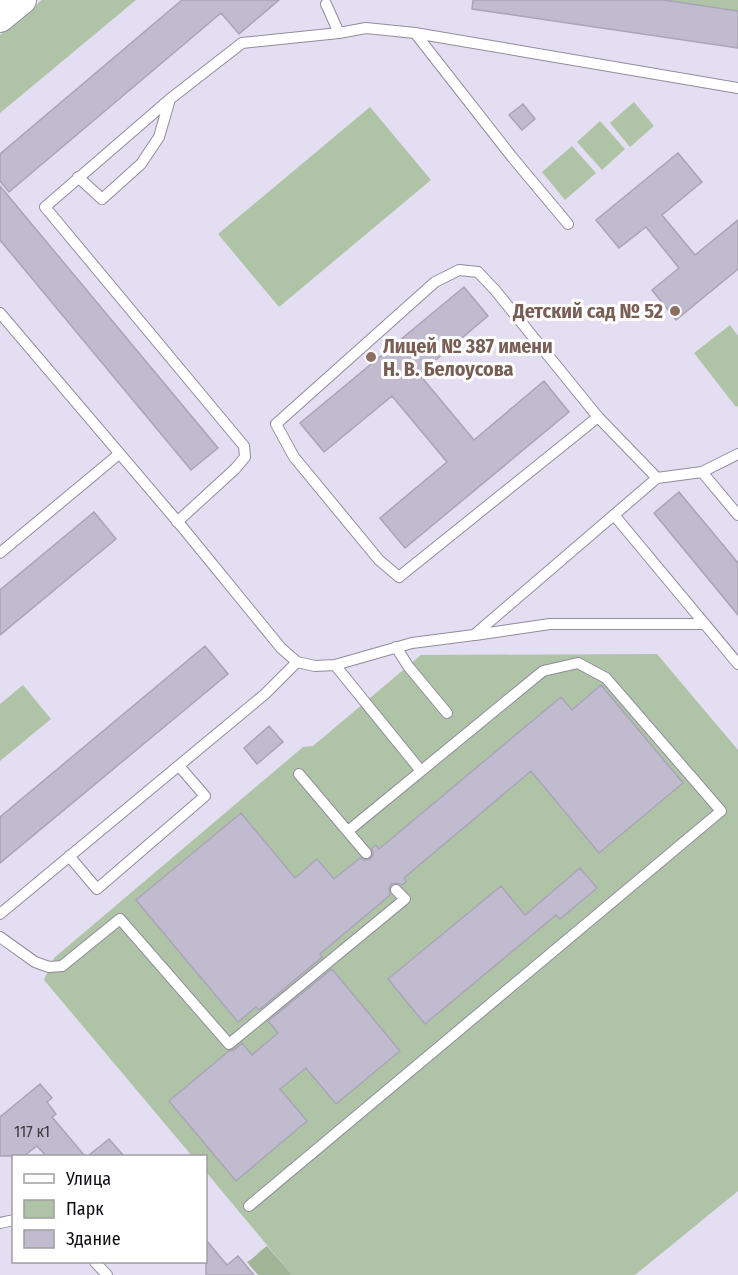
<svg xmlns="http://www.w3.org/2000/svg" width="738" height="1275" font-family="'Fira Sans Condensed',sans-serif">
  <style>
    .green { fill: #afc4a7 }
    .forest { fill: #9fb596 }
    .building { fill: #c0bbce; stroke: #a9a4b6; stroke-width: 1.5 }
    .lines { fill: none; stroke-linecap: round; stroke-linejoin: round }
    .lane-casing { stroke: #918c9d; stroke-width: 12 }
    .secondary-casing { stroke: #918c9d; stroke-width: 30 }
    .lane { stroke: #fff; stroke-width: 10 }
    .secondary { stroke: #fff; stroke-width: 28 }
    .education-dot { fill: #8d6e63; stroke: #fff; stroke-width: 2 }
    .labels { text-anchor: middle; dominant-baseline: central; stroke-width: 6; stroke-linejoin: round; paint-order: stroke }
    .number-label { font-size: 16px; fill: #3a3841 }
    .education-label { font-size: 20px; font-weight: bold; fill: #785e54; stroke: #fff; text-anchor: end }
  </style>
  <rect width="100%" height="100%" fill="#e3def1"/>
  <path class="green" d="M42 0H136L0 113V35Z
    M664 0H738V11Z
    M634 102 654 126 630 147 610 123Z
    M370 107 431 180 279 307 218 234Z
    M600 121 625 149 602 170 577 142Z
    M572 146 596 173 565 200 542 172Z
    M730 325 738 336V406L736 407 694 353Z
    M657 654 738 750V1191L635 1275H292L206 1172V1156H192L44 980 54 958 303 747 313 746 421 655Z
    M23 685 51 719 0 761V704Z"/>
  <path class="forest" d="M267 1246 292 1275H258L247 1262C255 1258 259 1251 267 1246Z"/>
  <path class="building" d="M182 0H279L239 34 221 13 9 192 0 181V154Z
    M473 0H664L738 11V48L472 9Z
    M523 104 535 119 522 130 509 115Z
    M678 153 702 182 662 215 695 255 738 220V269L676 320 652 290 679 268 646 227 619 248 596 220Z
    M0 186 218 448 191 470 0 240Z
    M464 287 488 316 419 374 474 440 544 381 569 412 405 548 380 518 447 462 392 396 324 452 300 423Z
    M679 492 738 563V615L654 513Z
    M94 512 116 539 0 635V590Z
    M205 646 228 674 0 863V817Z
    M601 685 683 783 599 853 531 771 404 878 406 882 402 885 397 883 391 884 389 889 390 895 320 954 322 957 259 1010 256 1007 238 1022 136 900 241 813 295 878 317 859 334 879 360 858 364 860 370 859 373 855 372 848 376 845 379 849 561 697 572 710Z
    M269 726 283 742 257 764 244 748Z
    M580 868 597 888 560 919 556 915 425 1024 388 979 501 886 525 915Z
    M332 969 400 1051 336 1104 306 1068 280 1089 307 1121 236 1181 169 1101 229 1051 234 1050 242 1043 252 1055 278 1033 268 1021Z
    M40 1084 52 1098 47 1102 56 1114 52 1117 85 1156H46L37 1146 24 1156H0V1117Z
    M109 1139 124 1156H88Z
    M206 1240 227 1265 238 1256 254 1275H206Z"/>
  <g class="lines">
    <g class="lane-casing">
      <path id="lane" d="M326 4 339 33
        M415 33 512 157 568 224
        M78 177 102 199 141 164 159 137 170 99
        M0 313 183 528 281 648 297 662 265 694 0 914
        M598 417 399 577 379 560 294 457 276 424 435 282 459 270 478 272 495 290 598 417 657 478
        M702 472 738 515
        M614 515 738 664
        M177 522 235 469 245 457 244 446 45 207 170 99 242 43 339 33 366 28 415 33 738 88
        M0 553 119 454
        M475 635 550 624H705
        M396 647 408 666 447 713
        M297 662 315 666 335 665 412 643 474 635 657 478 702 472 738 454
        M335 665 421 771
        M299 774 366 853
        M69 856 97 889 205 796 179 766
        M0 937 35 962 49 967 62 966 120 919 229 1044 405 899 396 890
        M249 1206 721 811 606 678 578 663 543 671 348 831
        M0 1223 14 1220
        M95 1262 107 1275"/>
    </g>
    <g class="secondary-casing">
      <path id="secondary" d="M0 18 22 0"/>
    </g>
    <use href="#lane" class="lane"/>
    <use href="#secondary" class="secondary"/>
  </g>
  <g class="education-dot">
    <circle cx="675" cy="311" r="6"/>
    <circle cx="371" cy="357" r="6"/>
  </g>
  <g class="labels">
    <g class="number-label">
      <text x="32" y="1131">117 к1</text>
    </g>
    <g class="education-label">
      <text x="663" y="311">Детский сад № 52</text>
      <text x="383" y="346" text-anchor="start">Лицей № 387 имени<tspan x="383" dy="23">Н. В. Белоусова</tspan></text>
    </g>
  </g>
  <rect x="12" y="1155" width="195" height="108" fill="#ffffff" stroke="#9e9ea0" stroke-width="1.5"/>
  <rect x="24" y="1174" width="30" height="9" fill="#ffffff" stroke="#9e9ea0" stroke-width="1.5"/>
  <text x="66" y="1185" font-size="18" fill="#0d0c12">Улица</text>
  <rect x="24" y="1200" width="30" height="18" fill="#afc4a7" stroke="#9e9ea0" stroke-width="1.5"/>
  <text x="66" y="1215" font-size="18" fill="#0d0c12">Парк</text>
  <rect x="24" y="1230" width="30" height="18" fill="#c0bbce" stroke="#9e9ea0" stroke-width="1.5"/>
  <text x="66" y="1245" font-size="18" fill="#0d0c12">Здание</text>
</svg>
